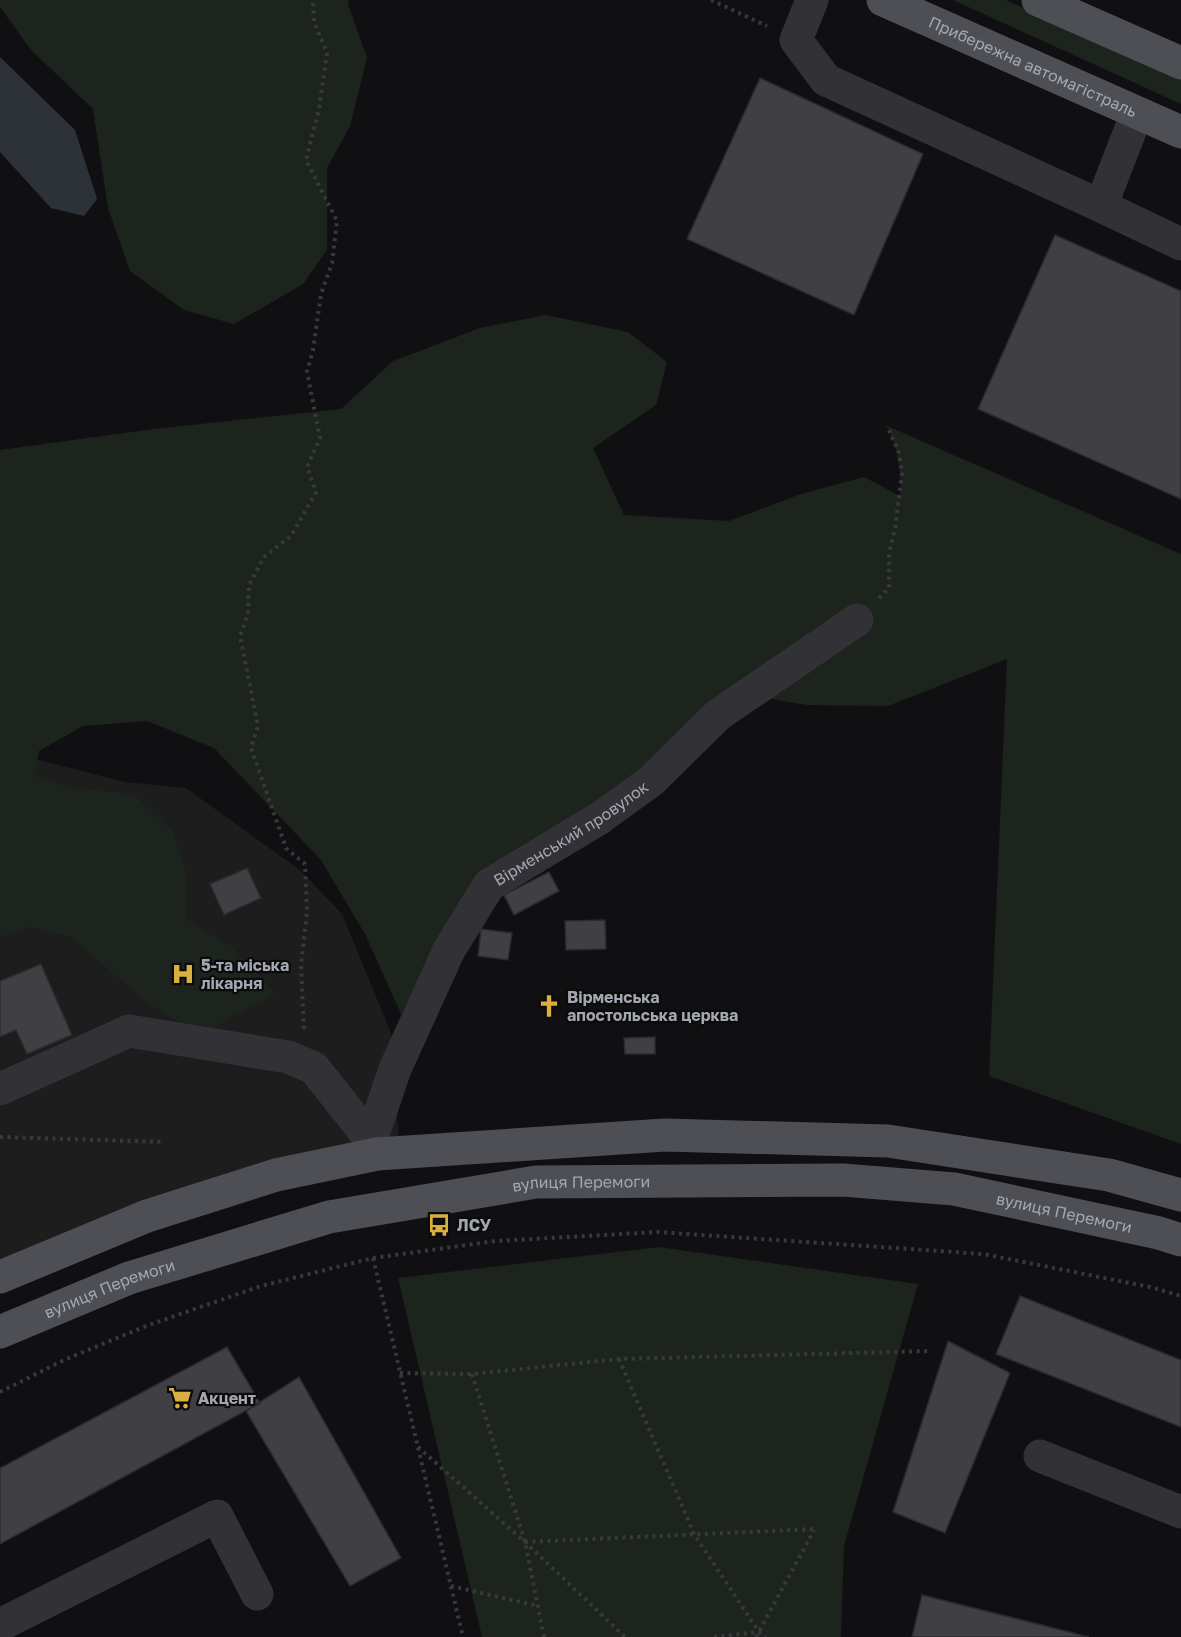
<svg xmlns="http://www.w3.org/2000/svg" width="1181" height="1637" font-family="'Golos Text',sans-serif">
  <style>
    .built { fill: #1d1d1e }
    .green { fill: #1d241e }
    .water { fill: #2c3238 }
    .building { fill: #404044; stroke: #2b2b2d; stroke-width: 1.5 }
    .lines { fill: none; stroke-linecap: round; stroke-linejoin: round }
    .path { stroke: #38393d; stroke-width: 4; stroke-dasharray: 3 4.5; stroke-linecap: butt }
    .minor { stroke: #323236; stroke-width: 33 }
    .major { stroke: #4e4f55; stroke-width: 33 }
    .labels { text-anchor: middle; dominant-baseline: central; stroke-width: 4.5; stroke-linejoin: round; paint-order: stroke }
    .street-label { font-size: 16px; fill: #a3a7b1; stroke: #0c0b0c }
    .poi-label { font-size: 16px; font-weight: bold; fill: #a3a7b1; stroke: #0c0b0c; text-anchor: start }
  </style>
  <rect width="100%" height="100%" fill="#101012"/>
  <path class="built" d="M0 750 125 782 186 788 300 870 342 914 391 1033 400 1153 0 1277Z"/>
  <path class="green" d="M0 0H349L348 4 367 58 350 126 327 168V250L303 284 234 324 184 310 130 271 108 208 93 109 31 50 0 7Z
    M953 0H1006L1181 79V104Z
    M546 315 628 332 667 362 656 405 593 448 624 515 729 521 801 494 864 477 900 496C902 469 898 451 887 426L1181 554V1144L989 1076 1007 659 888 706 807 705 727 691 622 794 444 934 401 1014 365 934 321 860 214 748 147 721 83 726 39 751 35 776 72 788 134 794 173 832 187 875V920L232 947 276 993 200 1035 145 1001 71 937 29 927 0 937V450L154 429 341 409 393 361 480 328Z
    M659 1247 918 1284 844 1546 841 1637H482L398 1278Z"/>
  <path class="water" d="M0 57 75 130 97 199 84 216 51 208 0 152Z"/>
  <path class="building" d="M760 78 923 154 854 315 687 239Z
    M1055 235 1181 291V499L978 409Z
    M247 868 261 898 224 915 210 884Z
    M549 872 559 891 514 915 504 895Z
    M605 920 606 949 566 950 565 921Z
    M481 929 512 933 508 960 478 956Z
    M41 964 72 1035 27 1054 16 1030 0 1037V981Z
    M655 1037V1054H625L624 1038Z
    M1020 1296 1181 1360V1427L996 1354Z
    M948 1341 1010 1373 945 1533 893 1512Z
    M227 1347 260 1403 0 1544V1468Z
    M299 1377 401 1558 350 1586 246 1411Z
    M922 1595 1089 1637H912Z"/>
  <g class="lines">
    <path class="path" d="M711 0 767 26
      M879 598 889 588V553L895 529 902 473 899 453 887 426
      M304 1029 301 965 307 912 305 864 286 848 251 748 258 726 240 636 248 614 249 585 264 557 291 536 316 492 307 467 320 438 307 372 313 350 321 294 332 263 337 221 306 160 319 109 327 53 314 22 313 0
      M0 1137 165 1142
      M373 1258 463 1637
      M619 1359 694 1534 759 1632
      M400 1373 472 1374 619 1359 931 1351
      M472 1374 525 1542 544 1637
      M0 1392 64 1360 146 1326 261 1286 373 1258 496 1241 658 1232 983 1254 1150 1287 1181 1296
      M418 1447 525 1542 625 1637
      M525 1542 815 1529
      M451 1586 538 1606
      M714 1637 759 1632 766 1637
      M756 1637 814 1530"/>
    <g class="minor">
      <path d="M812 0 796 40 826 80 1101 206 1137 113"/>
      <path d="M1101 206 1181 244"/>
      <path d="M0 1089 129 1031 288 1057 314 1068 371 1140"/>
      <path id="s1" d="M377 1154 371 1140 395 1069 449 950 489 885 600 818 651 781 718 715 857 620"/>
      <path d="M1040 1456 1181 1512"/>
      <path d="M0 1625 217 1516 257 1594"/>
    </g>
    <g class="major">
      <path id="s2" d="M883 0 1181 132"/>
      <path d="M1038 0 1181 63"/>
      <path d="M0 1277 147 1216 276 1175 377 1154 665 1135 888 1141 1109 1175 1181 1195"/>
      <path id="s3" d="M0 1332 129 1278 329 1217 536 1182 843 1180 954 1189 1159 1233 1181 1240"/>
    </g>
  </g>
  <defs>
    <g id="hospital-bare" transform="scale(1.8)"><path d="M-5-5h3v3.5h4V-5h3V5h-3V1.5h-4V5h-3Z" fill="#d9af40" stroke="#0c0b0c" stroke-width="2.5" paint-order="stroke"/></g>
    <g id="church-bare" transform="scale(1.8)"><path d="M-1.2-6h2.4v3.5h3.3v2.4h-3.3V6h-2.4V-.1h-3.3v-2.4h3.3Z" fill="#d9af40" stroke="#0c0b0c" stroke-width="2.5" paint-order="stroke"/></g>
    <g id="bus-bare" transform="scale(1.8)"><path d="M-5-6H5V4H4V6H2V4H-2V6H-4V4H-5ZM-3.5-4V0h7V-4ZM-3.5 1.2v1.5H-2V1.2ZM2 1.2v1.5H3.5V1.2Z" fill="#d9af40" stroke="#0c0b0c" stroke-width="2.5" paint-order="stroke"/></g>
    <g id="supermarket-bare" transform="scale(1.8)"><path d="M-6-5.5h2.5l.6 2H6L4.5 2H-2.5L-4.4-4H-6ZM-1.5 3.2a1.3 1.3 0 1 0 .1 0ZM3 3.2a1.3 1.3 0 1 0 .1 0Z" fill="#d9af40" stroke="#0c0b0c" stroke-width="2.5" paint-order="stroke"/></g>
  </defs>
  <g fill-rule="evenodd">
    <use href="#hospital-bare" x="183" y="974"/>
    <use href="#church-bare" x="549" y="1006"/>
    <use href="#bus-bare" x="439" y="1225"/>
    <use href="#supermarket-bare" x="180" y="1398"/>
  </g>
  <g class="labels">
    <g class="street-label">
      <text stroke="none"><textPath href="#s2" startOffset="164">Прибережна автомагістраль</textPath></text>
      <text stroke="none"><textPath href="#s1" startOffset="394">Вірменський провулок</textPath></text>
      <text stroke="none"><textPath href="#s3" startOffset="604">вулиця Перемоги</textPath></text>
      <text stroke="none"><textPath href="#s3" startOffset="1090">вулиця Перемоги</textPath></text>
      <text stroke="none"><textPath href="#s3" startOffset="118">вулиця Перемоги</textPath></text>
    </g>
    <g class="poi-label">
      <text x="201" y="965">5-та міська<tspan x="201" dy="18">лікарня</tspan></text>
      <text x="567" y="997">Вірменська<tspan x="567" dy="18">апостольська церква</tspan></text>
      <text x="457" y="1225">ЛСУ</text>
      <text x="198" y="1398">Акцент</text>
    </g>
  </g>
</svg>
